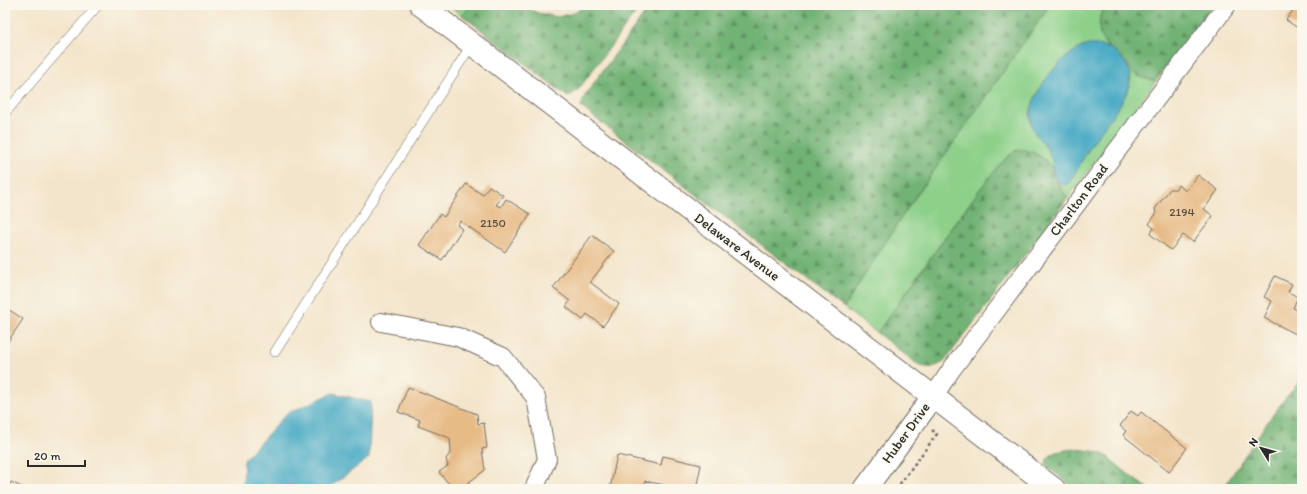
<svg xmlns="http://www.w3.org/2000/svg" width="1307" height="494" font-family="Itim,sans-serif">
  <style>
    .green { fill: #8cd089; stroke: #5c7e5a }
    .forest { fill: url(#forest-firs); stroke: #4e6e50 }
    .water { fill: #43a7c3; stroke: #376977 }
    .building { fill: #e7bb86 }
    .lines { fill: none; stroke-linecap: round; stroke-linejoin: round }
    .service-casing { stroke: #716c63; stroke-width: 10 }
    .minor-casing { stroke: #716c63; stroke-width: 20 }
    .tertiary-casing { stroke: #716c63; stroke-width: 24 }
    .path { stroke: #716c63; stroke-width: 2.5; stroke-dasharray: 3 3; stroke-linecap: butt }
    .service { stroke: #fff; stroke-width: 9 }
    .minor { stroke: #fff; stroke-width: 18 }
    .tertiary { stroke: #fff; stroke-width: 22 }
    .labels { text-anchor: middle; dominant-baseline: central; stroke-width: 3; stroke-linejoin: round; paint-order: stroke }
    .number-label { font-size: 12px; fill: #5a4f42 }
    .street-label { font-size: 14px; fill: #2b2b2b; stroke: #fbf7ec }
  </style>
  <defs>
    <pattern id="forest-firs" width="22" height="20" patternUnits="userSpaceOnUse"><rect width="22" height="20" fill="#71b275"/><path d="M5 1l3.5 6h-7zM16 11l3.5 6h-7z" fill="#5d9160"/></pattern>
  </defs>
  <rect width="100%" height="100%" fill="#fbf7ec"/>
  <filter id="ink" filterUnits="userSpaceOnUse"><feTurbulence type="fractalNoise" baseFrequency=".025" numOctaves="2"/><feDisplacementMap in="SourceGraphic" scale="8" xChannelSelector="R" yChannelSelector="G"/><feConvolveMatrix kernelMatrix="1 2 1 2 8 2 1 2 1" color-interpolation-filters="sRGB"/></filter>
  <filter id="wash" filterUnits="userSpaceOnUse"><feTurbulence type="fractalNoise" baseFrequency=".012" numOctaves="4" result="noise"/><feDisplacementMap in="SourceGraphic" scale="16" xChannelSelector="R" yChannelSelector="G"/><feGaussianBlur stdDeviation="0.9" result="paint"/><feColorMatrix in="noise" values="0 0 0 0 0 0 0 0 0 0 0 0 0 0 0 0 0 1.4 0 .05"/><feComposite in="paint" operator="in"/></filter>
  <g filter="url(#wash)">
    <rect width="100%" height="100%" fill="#f3e5cb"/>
    <path class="green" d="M448 5H472L462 15Z
      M1050 5H1105C1096 22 1098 38 1113 50 1105 46 1095 44 1086 46 1063 51 1030 93 1030 117 1031 133 1045 141 1050 154 1053 160 1053 166 1053 172 1045 154 1023 143 1007 157L965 209 877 333 844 308 865 274 907 209Z
      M1127 66C1134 75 1145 80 1156 81L1067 199 1057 181 1059 183 1071 180 1091 145 1119 104 1127 90 1130 82 1131 76Z"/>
    <path class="forest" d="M472 5H520L538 13 558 17 574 13 587 5H641L578 90 568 97 462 15Z
      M651 5H1050L907 209 865 274 844 308 581 107 585 95Z
      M1105 5H1214L1156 81C1147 80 1135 76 1129 68 1126 65 1124 61 1122 58 1117 53 1112 50 1107 46 1096 34 1098 18 1105 5Z
      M1016 150C1029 148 1044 156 1051 168 1052 171 1053 174 1054 177 1058 184 1063 191 1067 199L944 362 932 368 920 366 877 333 980 189 1001 163Z
      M1302 379V489H1223C1248 451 1272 412 1302 379Z
      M1076 449 1093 451 1105 455 1138 482 1150 489H1076L1046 466C1045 451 1065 450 1076 449Z"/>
    <path class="water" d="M1088 45C1100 44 1111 47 1119 55 1126 62 1131 71 1130 80 1129 98 1108 120 1098 135 1088 150 1079 165 1071 180L1069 183 1065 185C1050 181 1055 168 1051 157 1047 144 1033 136 1031 123 1026 95 1063 52 1088 45Z
      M333 393 371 402 369 458 327 489H243L244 460 286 414Z"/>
    <g id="blocks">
      <path class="building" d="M1297 5H1302V31L1286 20Z
        M1198 175 1218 190 1204 209 1213 216 1193 242 1183 235 1171 250 1150 234 1154 228 1149 224 1156 214 1155 209 1170 189H1176L1178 185 1186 191Z
        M466 184 483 195 489 186 503 195 496 205 501 207 506 199 530 214 505 252 460 221 457 225 462 229 442 260 419 245 440 214 444 217Z
        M592 235 614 251 590 282 619 304 603 326 587 314 583 320 566 307 570 301 553 288Z
        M1275 276 1292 284 1288 292 1298 297 1293 308 1302 312V337L1264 318 1272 301 1264 297Z
        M5 307 23 319 7 343 5 341Z
        M408 387 477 414 478 424 484 423 487 448 482 449 485 470 460 489H453L439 472 448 466 446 459 451 452 450 438 418 426 420 420 398 412Z
        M1131 411 1138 416 1141 412 1187 448 1169 472 1123 435 1126 431 1120 426Z
        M617 455 661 465 663 456 701 465 696 489H684L645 481 644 489H610Z
        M11 482 26 489H5V487L8 488Z"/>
    </g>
  </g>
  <g filter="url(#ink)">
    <use href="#blocks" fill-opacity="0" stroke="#716c63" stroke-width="1"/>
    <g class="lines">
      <g class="service-casing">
        <path id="service" d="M5 113 98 5
          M275 352 472 44"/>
      </g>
      <g class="minor-casing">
        <path id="minor" d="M381 322 458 337 503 357 536 398 547 459 534 489
          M933 397 951 370 1227 5"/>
      </g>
      <g class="tertiary-casing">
        <path id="tertiary" d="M421 5 1054 489
          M865 489 933 397"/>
      </g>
      <path class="path" d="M896 489 937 434 932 430"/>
      <use href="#service" class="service"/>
      <use href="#minor" class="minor"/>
      <use href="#tertiary" class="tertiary"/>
    </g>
  </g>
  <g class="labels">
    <g class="number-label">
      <text x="1182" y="212">2194</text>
      <text x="493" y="223">2150</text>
    </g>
    <g class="street-label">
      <text transform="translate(1079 200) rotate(-53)">Charlton Road</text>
      <text transform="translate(737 247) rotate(37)">Delaware Avenue</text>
      <text transform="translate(906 433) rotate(-54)">Huber Drive</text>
    </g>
  </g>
  <rect width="1307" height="494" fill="none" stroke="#fbf7ec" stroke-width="20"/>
  <g transform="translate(1261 448) rotate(307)" stroke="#fbf7ec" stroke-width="3" paint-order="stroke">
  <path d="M0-3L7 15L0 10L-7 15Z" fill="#2b2b2b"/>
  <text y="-6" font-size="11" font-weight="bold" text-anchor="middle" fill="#2b2b2b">N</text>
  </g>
  <path d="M28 460v6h57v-6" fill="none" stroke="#2b2b2b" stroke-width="2"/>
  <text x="34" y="460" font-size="12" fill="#2b2b2b" stroke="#fbf7ec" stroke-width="3" paint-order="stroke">20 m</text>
</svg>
